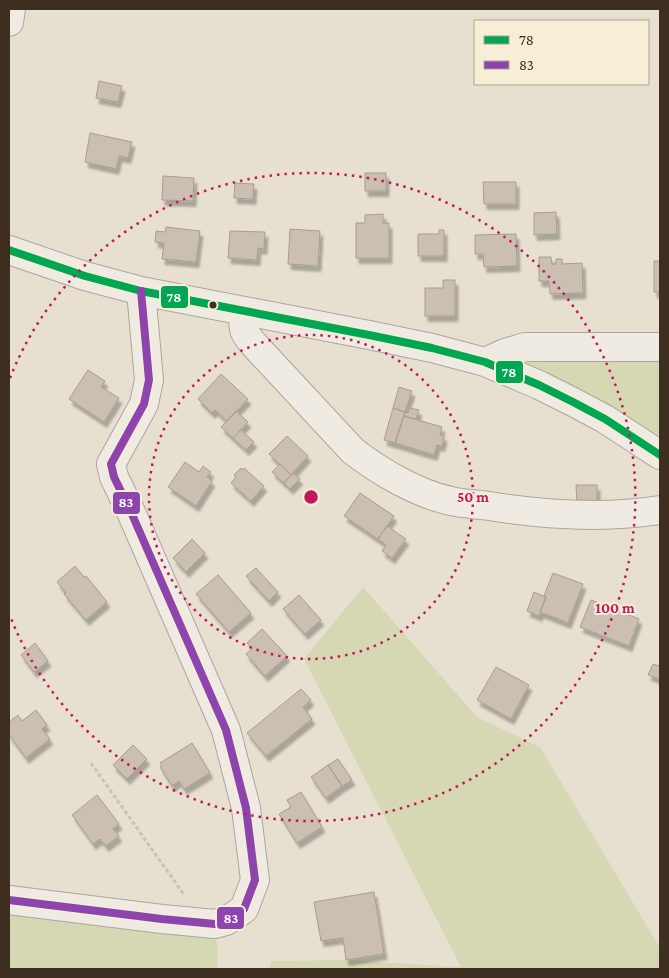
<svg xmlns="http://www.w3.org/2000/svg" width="669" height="978" font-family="'Crimson Pro',serif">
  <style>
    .green { fill: #d6d7b3 }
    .building { fill: #cbbfb2; stroke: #a89c90; filter: url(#shadow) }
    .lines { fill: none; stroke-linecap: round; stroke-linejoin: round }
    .minor-casing { stroke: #ada599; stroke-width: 30 }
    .path { stroke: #c8c2b9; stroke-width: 3; stroke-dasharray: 4 2.5; stroke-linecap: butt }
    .minor { stroke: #efebe3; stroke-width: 28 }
    .bus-1-casing { stroke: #f7eed8; stroke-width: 11 }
    .bus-2-casing { stroke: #f7eed8; stroke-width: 11 }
    .bus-1 { stroke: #00a651; stroke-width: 8 }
    .bus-2 { stroke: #8e44ad; stroke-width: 8 }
    .ring { fill: none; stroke: #c2185b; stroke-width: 2.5; stroke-dasharray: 2.5 5 }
    .bus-dot { fill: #3d2e20; stroke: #f7eed8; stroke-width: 2 }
    .centre { fill: #c2185b; stroke: #f7eed8; stroke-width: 2.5 }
    .ring-label { font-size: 15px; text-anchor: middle; font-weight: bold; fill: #c2185b; stroke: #f7eed8; stroke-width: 4; stroke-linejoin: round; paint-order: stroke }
    .line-badge { stroke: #f7eed8; stroke-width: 2 }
    .badge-label { font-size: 14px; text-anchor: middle; font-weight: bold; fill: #fff }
  </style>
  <defs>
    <filter id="shadow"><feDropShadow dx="3" dy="5.5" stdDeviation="1" flood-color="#0004"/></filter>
  </defs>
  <rect width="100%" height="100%" fill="#e7e0d1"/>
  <path class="green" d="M524 352 660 354V442L619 416 521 362Z
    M363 587 477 717 540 747 660 948V969H270L271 961 346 960 461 967 304 659Z
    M9 907 131 922 217 940V969H9Z"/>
  <path class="building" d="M99 81 122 86 118 102 96 98Z
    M90 133 132 142 128 158 119 156 116 169 85 162Z
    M365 173H386V191H365Z
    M163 176 194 178 193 201 162 200Z
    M483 182H516V204H484Z
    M235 183 254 184 253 199 234 198Z
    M556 212 557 234 534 235V213Z
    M383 214V223H389V258H356V223H365V215Z
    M166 227 200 231 196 262 162 259 164 243 155 242 156 231 165 232Z
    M290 229 320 231 318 266 288 264Z
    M439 230H444V256H418V234H439Z
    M230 231 265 232 264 249 258 248 257 260 228 258Z
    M516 234 517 266 484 267 483 254H475V235Z
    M539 257H551L552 264H556V259H562V264L582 263 583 293 550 294 549 281H539Z
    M654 261H660V292H654Z
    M443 280H455V316H425V288H443Z
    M88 370 105 381 101 387 119 398 104 422 69 399Z
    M221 374 248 399 227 421 215 410 212 413 198 399Z
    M399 387 412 391 405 412 393 408Z
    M393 408 405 412 395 443 384 440Z
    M409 408 419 410 416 419 404 416 405 412 408 413Z
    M236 411 248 422 233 438 221 427Z
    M404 416 442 427 440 435 444 436 442 446 437 445 434 455 395 443Z
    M241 430 254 442 246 450 233 438Z
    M287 436 308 456 291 475 269 454Z
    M185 462 199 472 203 466 211 472 207 477 212 481 196 506 168 487Z
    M280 464 291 475 284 483 272 472Z
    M241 468 243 470 244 468 264 486 251 501 231 483 236 477 234 475Z
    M293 473 300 479 290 489 284 483Z
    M576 485H597V505L577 504Z
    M360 493 394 516 378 539 344 516Z
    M387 526 406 539 392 558 382 551 386 545 378 539Z
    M192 539 205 553 186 572 173 558Z
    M75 566 84 577 86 576 107 602 86 620 64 594 66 593 57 582Z
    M256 568 278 592 269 601 246 576Z
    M553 573 583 584 568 623 540 612 546 597 544 596Z
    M218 575 251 613 229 632 196 594Z
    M534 592 546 597 539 616 527 611Z
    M299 595 321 620 305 634 283 609Z
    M591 600 639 619 629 646 580 627Z
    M262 629 287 656 265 676 246 654 252 649 247 643Z
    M35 643 48 661 34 672 21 655Z
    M653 664 660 666V679L648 675Z
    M496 667 529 685 511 719 477 700Z
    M301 689 311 700 303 707 312 719 266 756 247 733Z
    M36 710 47 725 42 729 50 739 26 758 9 735V722L18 715 22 721Z
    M192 743 210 773 184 789 179 781 172 786 160 767 162 766 160 763Z
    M133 745 147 759 127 779 113 765Z
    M338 759 352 780 342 786 328 765Z
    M328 765 342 786 326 798 311 777Z
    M301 792 322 827 297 843 279 814 291 807 287 800Z
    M97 795 119 824 113 829 119 836 106 846 100 839 93 844 72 815Z
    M374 892 384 954 346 960 343 938 321 941 314 902Z"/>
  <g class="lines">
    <g class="minor-casing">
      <path id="minor" d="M9 22 11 9
        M9 250 85 276 141 291 369 335 432 348 485 362 539 385 573 402 605 419 660 455
        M244 311C241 334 246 335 260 351L353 451C380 472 418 494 451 501 463 504 477 504 489 506 546 515 603 519 660 510
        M485 362 505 353 525 347H660
        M9 900 162 919 215 924 226 921 244 909 255 880 246 808 226 730 131 512 114 477 111 464 144 404 149 380 141 291"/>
    </g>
    <path class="path" d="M91 763 185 896"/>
    <use href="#minor" class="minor"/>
    <g class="bus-1-casing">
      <path id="bus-1" d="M9 250 85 276 141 291 369 335 432 348 485 362 539 385 573 402 605 419 660 455"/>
    </g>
    <g class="bus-2-casing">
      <path id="bus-2" d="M9 900 162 919 215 924 226 921 244 909 255 880 246 808 226 730 131 512 114 477 111 464 144 404 149 380 141 291"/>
    </g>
    <use href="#bus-1" class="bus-1"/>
    <use href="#bus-2" class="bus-2"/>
  </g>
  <g class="ring">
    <circle cx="311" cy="497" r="162"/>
    <path d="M10 378A324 324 0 1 1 10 616"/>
  </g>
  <circle class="bus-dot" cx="213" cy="305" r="4.5"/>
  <circle cx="311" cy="497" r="8" class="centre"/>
  <g class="ring-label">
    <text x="473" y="502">50 m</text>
    <text x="615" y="613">100 m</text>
  </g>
  <g class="line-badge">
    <rect x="160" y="285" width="29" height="24" rx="5" fill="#00a651"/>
    <rect x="495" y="360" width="29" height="24" rx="5" fill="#00a651"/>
    <rect x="112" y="491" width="29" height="24" rx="5" fill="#8e44ad"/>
    <rect x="216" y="906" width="29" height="24" rx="5" fill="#8e44ad"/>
  </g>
  <g class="badge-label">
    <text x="174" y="302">78</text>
    <text x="509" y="377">78</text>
    <text x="126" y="507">83</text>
    <text x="231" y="923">83</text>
  </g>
  <rect width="669" height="978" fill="none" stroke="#3d2e20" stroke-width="20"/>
  <rect x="474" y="20" width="175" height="65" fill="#f7eed8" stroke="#ada18e"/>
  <rect x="484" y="36" width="25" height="8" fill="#00a651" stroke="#ada18e"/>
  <text x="519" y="45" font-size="15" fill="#3d2e20">78</text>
  <rect x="484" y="61" width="25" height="8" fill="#8e44ad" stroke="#ada18e"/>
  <text x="519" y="70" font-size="15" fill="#3d2e20">83</text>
</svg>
